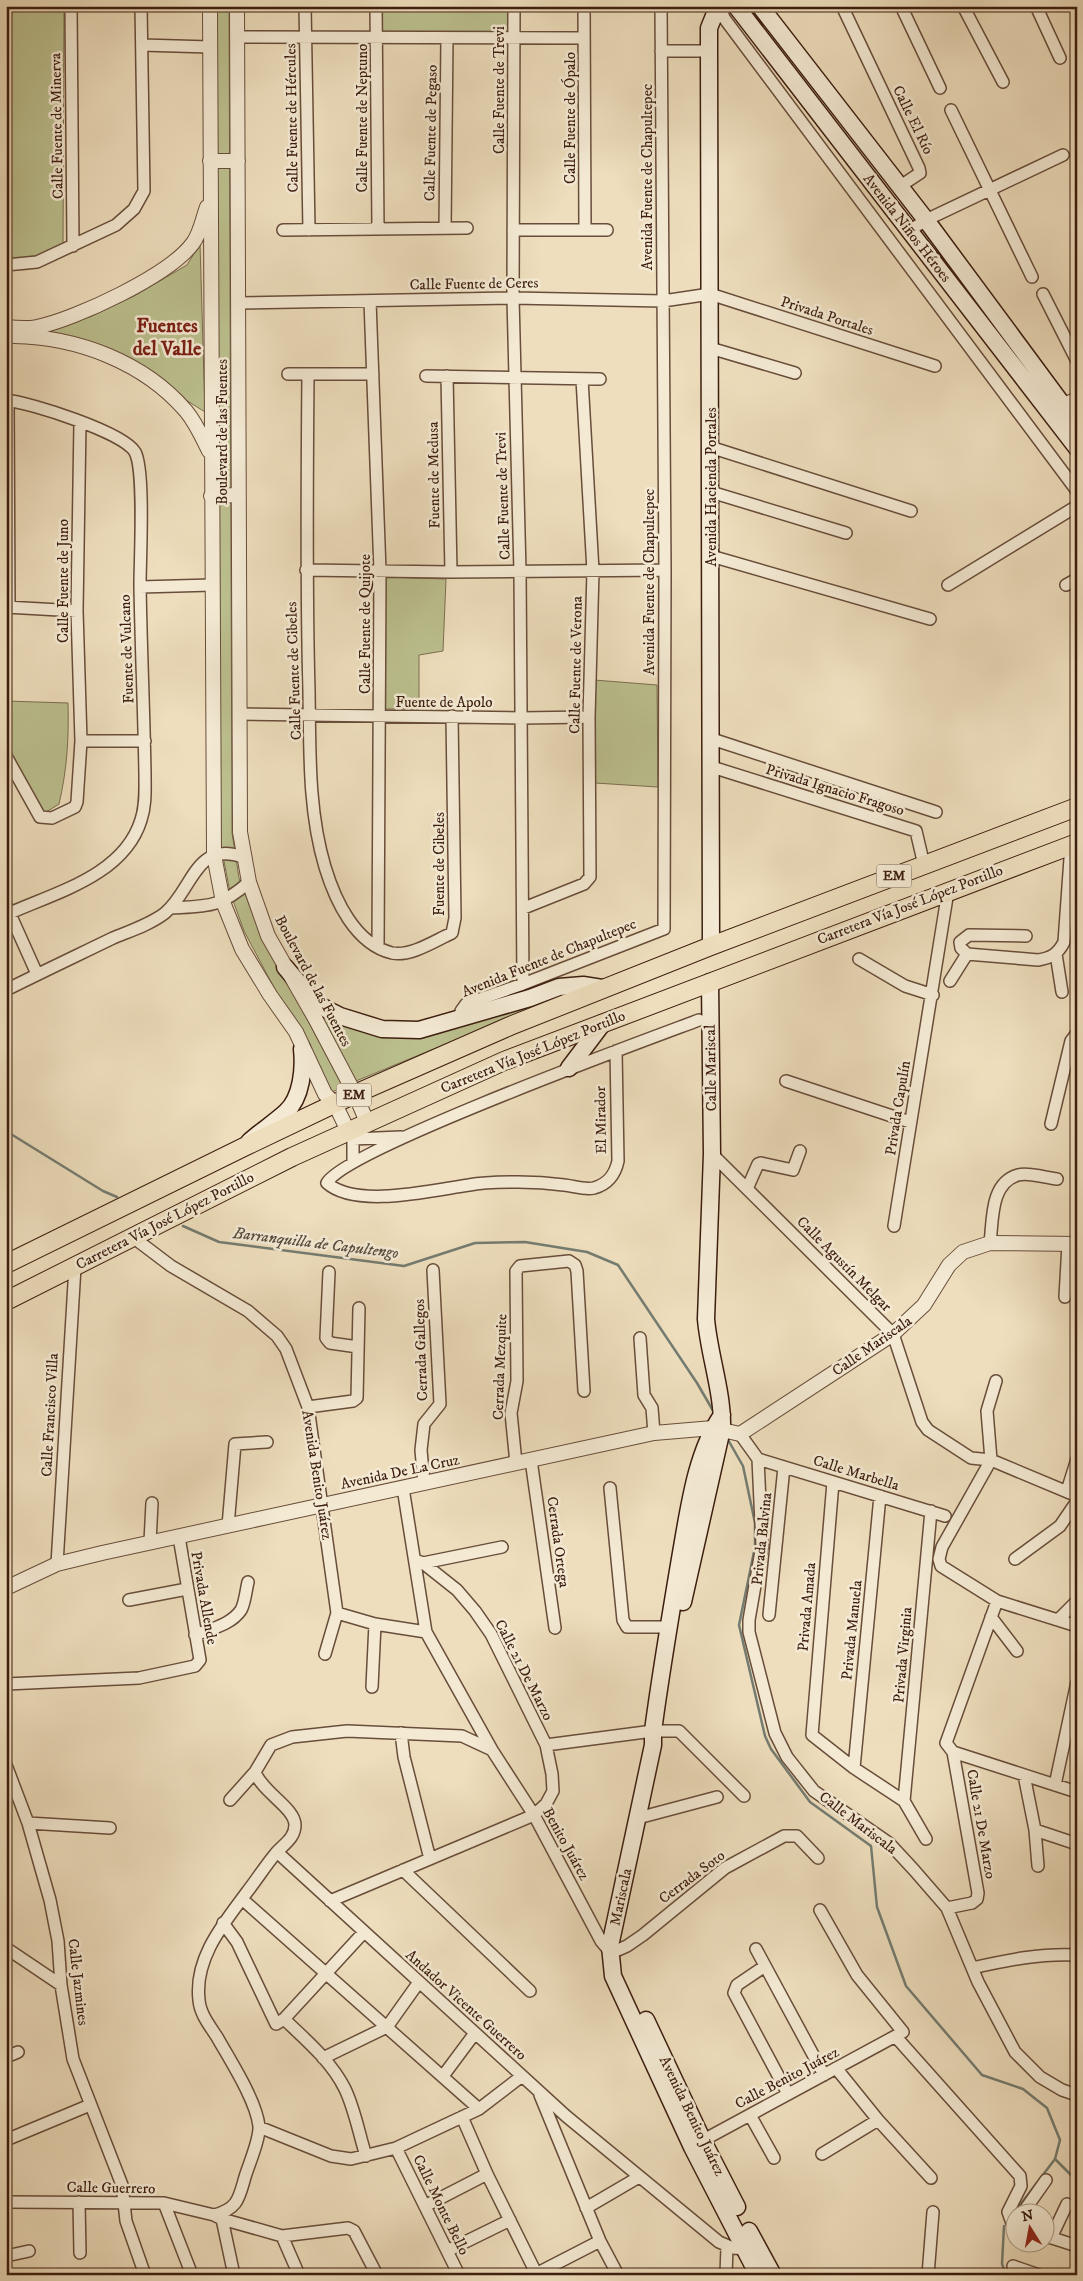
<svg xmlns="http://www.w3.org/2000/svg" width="1083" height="2281" font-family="'IM FELL DW Pica',serif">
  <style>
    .green { fill: #bcc08f; stroke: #7c6e4f }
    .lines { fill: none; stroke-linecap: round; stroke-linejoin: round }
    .stream { stroke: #747c71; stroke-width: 2.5 }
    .minor-casing { stroke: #684d3a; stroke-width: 14 }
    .tertiary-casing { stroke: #684d3a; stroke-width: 16 }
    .secondary-casing { stroke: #3c1d0f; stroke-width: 19 }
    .primary-casing { stroke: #3c1d0f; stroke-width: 20 }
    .minor { stroke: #f4ead4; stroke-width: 11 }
    .tertiary { stroke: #f4ead4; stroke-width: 14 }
    .secondary { stroke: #f4ead4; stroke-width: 16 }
    .primary { stroke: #eedebd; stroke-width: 18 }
    .labels { text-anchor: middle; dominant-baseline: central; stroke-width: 5; stroke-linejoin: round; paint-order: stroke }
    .shield { fill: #f4ead4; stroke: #735a4a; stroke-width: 1 }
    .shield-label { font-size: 14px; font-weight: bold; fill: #3c1d0f }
    .street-label { font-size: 15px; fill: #3c1d0f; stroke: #f4ead4 }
    .water-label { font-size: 16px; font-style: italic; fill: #584d40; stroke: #f4ead4 }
    .district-label { font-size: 20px; font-weight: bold; fill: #7a1f14; stroke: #f4ead4 }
  </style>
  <rect width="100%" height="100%" fill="#eedebd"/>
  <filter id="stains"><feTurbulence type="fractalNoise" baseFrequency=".004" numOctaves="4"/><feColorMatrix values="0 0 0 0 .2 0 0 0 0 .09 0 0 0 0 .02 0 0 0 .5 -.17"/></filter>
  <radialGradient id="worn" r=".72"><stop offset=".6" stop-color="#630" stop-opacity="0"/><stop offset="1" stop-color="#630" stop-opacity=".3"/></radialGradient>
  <path class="green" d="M6 6H64L63 243 37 261 6 263Z
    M215 6H229L232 833 239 878 256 923 343 1087 330 1093 244 931 230 892 220 841Z
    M382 6H510V32H382Z
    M200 244 205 412 116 356 42 331 90 317 134 296 187 265Z
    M384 577 446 579 443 651 419 655V709H385Z
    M594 680 657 685 658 787 595 783Z
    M6 701 68 703C69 738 67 770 59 804L43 814 6 750Z
    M567 994 356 1081 317 1009 383 1031Z"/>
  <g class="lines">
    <path class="stream" d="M6 1131 103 1191 117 1197
      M183 1226 219 1242 404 1266 475 1243 525 1242 587 1252 618 1265 697 1383 715 1414
      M727 1438 743 1466 755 1523V1547L739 1625 765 1736 771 1749 810 1802 871 1846 877 1907 906 1986 982 2075 1023 2089 1047 2108 1060 2140 1055 2159 1014 2213
      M1055 2159 1077 2181
      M1004 2226 1002 2264 1006 2275"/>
    <g class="minor-casing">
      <path id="minor" d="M71 6 73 246
        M305 6 309 230
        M376 6 378 229
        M514 6 513 298 520 572 523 984
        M584 6 585 230
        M720 6 724 18 1077 491
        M842 6 919 168 920 173 899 187
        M901 6 940 88
        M963 6 1003 82
        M1036 6 1060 58
        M237 37 584 38
        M142 45 210 47
        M661 51H709
        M951 110 1032 277
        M445 228 447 38
        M283 230 467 228
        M513 230H607
        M909 231 926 220 1063 155
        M6 265 37 262 116 225 134 209 144 191 141 6
        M1043 294 1077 361
        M370 301 380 571 378 947
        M238 303 513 298 663 301 710 294 935 366
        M710 348 795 373
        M288 374H373
        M308 374C307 480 306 585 309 691 310 750 308 810 325 867 335 900 355 944 392 953 411 957 436 940 452 933L455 918 452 716
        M426 376 600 379
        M447 376 451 572
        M6 400C31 403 123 432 135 452 145 470 140 559 140 585 141 648 144 711 145 775 145 790 146 805 141 820 124 875 57 892 10 913
        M8 400 9 607
        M710 447 911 511
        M711 492 846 533
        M711 556 930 619
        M306 570 451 572 665 570
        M948 585 1077 506
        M1066 585 1077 579
        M140 587 212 585
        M6 607 77 611
        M239 714 521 718 589 717
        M712 739 936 812
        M81 741H145
        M6 756 40 817 52 818 75 807 77 802 81 741 77 611 80 422
        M712 767 916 831 924 865
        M6 905 37 974
        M171 908C207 906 220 908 249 882
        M524 908 584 884 590 877 589 717 593 571 582 379
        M1026 936 969 935 960 942 961 948 967 954 1038 960C1051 958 1058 954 1064 942L1071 845
        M1056 954 1062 992
        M859 959 905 986 933 995
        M950 981 967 954
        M6 990C42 972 78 955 113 938 130 931 151 924 165 913 193 890 195 840 243 857
        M461 1018V1011L466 1004 523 984 664 929 665 570 661 6
        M616 1051 618 1161C615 1175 608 1184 594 1188 584 1190 574 1186 564 1185 549 1183 533 1182 518 1182 502 1182 485 1182 469 1185 433 1190 356 1209 327 1183 344 1150 646 1040 699 1020
        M786 1081 910 1122
        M1051 1124 1071 1041 1077 1033
        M349 1132 353 1139V1162
        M353 1139 401 1137
        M712 1154 893 1334 922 1422 928 1430 971 1458 991 1460 1077 1496
        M747 1189 758 1164 761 1163 793 1170 800 1151
        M894 1226 948 891
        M134 1238 171 1266 248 1311 277 1336 286 1349 308 1407 337 1613 325 1654
        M990 1243C993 1220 990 1183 1018 1175 1029 1172 1046 1178 1057 1179
        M329 1272 326 1338 330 1343 358 1347
        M1065 1297 1068 1244
        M640 1338 644 1395 652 1408 654 1433
        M308 1407 353 1401 357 1398 359 1308
        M740 1434 758 1459 762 1545 749 1620V1632L775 1733 787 1757 814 1791 889 1843 914 1870 947 1908 978 1982 1015 2052 1040 2077 1062 2090 1077 2095
        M758 1459 945 1516
        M531 1460 555 1628
        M991 1460 942 1547 939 1559 941 1566 997 1601 1077 1626
        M991 1460 987 1411 996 1381
        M516 1463 511 1413 517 1381 516 1271 520 1266 569 1261 575 1265 577 1271 584 1391
        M833 1482 812 1735 854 1768 904 1801
        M424 1483 421 1450 424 1424 440 1404 433 1270
        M403 1488 426 1632 492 1750 534 1815 601 1941 611 1953 627 1946 643 1935 725 1868 784 1836H797L818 1858
        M610 1488 623 1620 627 1627H668
        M1067 1491 1077 1459
        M228 1526 235 1444 267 1442
        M150 1542 152 1503
        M1015 1559 1060 1526 1077 1501
        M423 1563 502 1547
        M57 1564 75 1267
        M129 1600 187 1589
        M997 1601 946 1743 953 1752 1077 1792
        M337 1613 375 1624 426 1632
        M769 1615 784 1467
        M991 1617 1017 1651
        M1058 1620 1077 1601
        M195 1635C210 1629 231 1625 241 1610 245 1603 246 1590 248 1582
        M6 1684 139 1678 195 1666 200 1660 179 1537
        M372 1687 375 1624
        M401 1733 404 1757 430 1859
        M546 1745 653 1731H679L744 1796
        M6 1765 28 1823 50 1900 58 1941 61 1985 73 2059 122 2185 126 2221 145 2275
        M854 1768 880 1496
        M1024 1775 1035 1830 1038 1866
        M1055 1785 1077 1682
        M230 1800 255 1772 271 1745 292 1737 347 1731 462 1736 490 1749
        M638 1818 717 1797
        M28 1823 110 1828
        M1035 1830 1077 1844
        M926 1839 904 1801 931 1511
        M277 1852 566 2116 719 2242 733 2248 746 2249
        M403 1870 530 1991
        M242 1899 479 2109
        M330 1901 534 1815 546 1804 553 1791 552 1774 546 1745 491 1634 475 1611 457 1590 423 1563 415 1560
        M947 1908 972 1903 977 1899 978 1893 953 1752
        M223 1923 237 1942 276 2024 284 2019 364 1932
        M6 1948 61 1985
        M756 1949 824 2075
        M765 1966 737 1985 734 1993 788 2094
        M972 1968C1008 1960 1041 1953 1077 1955
        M284 2019C306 2040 331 2061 345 2089 355 2110 359 2134 366 2156
        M896 2037 1020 2176 1021 2186 1008 2212 1013 2226 1016 2227
        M6 2057 18 2052
        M323 2058 387 2027 419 1982
        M836 2068 878 2120 931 2178
        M443 2076 475 2033
        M540 2095 600 2241 618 2275
        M750 2115 774 2158
        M462 2117 487 2174 537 2275
        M259 2127 331 2156 351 2159 396 2148 479 2109 522 2076
        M6 2140 90 2105
        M698 2143 903 2032 857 1975 820 1910
        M396 2148 459 2275
        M822 2154 878 2120
        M6 2202 164 2203 214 2215 222 2219 282 2236 348 2228 354 2231 377 2275
        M79 2202 80 2253
        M164 2203 192 2275
        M425 2206 487 2174
        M586 2208 639 2177
        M1022 2214 1046 2180
        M214 2215C238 2209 239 2198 245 2177 249 2164 260 2139 259 2126 256 2100 230 2060 217 2037 210 2026 200 2014 199 2000 194 1958 224 1923 247 1892 257 1879 266 1865 276 1853 284 1844 295 1838 295 1825 295 1808 262 1792 255 1772
        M222 2219 234 2275
        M282 2236 299 2275
        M1046 2236 1077 2246
        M1051 2238 1067 2204
        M447 2251 510 2220
        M6 2256 29 2251
        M1013 2266 1039 2275
        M534 2275 600 2241
        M726 2275 727 2246
        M928 2275 933 2212"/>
    </g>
    <g class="tertiary-casing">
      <path id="tertiary" d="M210 6 214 855 223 902 242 949 270 995 296 1032 325 1094 335 1104 348 1131
        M237 6 240 832 249 882 268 936 316 1020 355 1094 367 1122
        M210 161H238
        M6 327C16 328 27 329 37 327 76 319 170 275 193 243 200 234 203 218 207 207
        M14 336C77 337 144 362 186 411 196 423 202 437 209 451
        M1055 409 1077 399
        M211 496 238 495
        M6 1588 57 1564 102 1553 654 1433 713 1428 740 1434 893 1334 924 1305 949 1265 963 1252 990 1243 1077 1244"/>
    </g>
    <g class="secondary-casing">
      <path id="secondary" d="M736 6 1077 448
        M760 6 926 220 1077 424
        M711 946 709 51V28L718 6
        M285 967 313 1000 326 1009 340 1016 382 1029 419 1030 530 998 559 987 583 985 602 988
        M569 1068 603 1023
        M249 1142C261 1131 274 1123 286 1112 302 1097 304 1068 302 1049
        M722 1415C696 1452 689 1508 681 1553 671 1612 661 1671 653 1731V1745L610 1946 613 1976 692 2147 758 2275
        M683 1602 722 1429C723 1392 709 1355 706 1319L712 1154 710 982
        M646 2020 703 2141 737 2207
        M749 2231 773 2275"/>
    </g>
    <g class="primary-casing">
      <path id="primary" d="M6 1264 246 1146 355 1094 510 1026 711 946 1077 807
        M6 1301 292 1157 504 1061 1077 843"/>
    </g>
    <use href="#minor" class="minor"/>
    <use href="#tertiary" class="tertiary"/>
    <use href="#secondary" class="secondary"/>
    <use href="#primary" class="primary"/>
  </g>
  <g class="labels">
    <g class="shield">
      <rect x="876.5" y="864.5" width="35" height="23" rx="4"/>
      <rect x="336.5" y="1083.5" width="35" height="23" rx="4"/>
    </g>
    <g class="shield-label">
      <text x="894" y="876">EM</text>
      <text x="354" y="1095">EM</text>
    </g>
    <g class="street-label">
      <text transform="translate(499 90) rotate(-90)">Calle Fuente de Trevi</text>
      <text transform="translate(292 118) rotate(-91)">Calle Fuente de Hércules</text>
      <text transform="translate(362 118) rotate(-90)">Calle Fuente de Neptuno</text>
      <text transform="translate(570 118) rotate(-90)">Calle Fuente de Ópalo</text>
      <text transform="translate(913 120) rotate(64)">Calle El Río</text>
      <text transform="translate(57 126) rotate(-91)">Calle Fuente de Minerva</text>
      <text transform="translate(431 133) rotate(-89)">Calle Fuente de Pegaso</text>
      <text transform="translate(647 177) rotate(-90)">Avenida Fuente de Chapultepec</text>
      <text transform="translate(907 228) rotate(52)">Avenida Niños Héroes</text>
      <text transform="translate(474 284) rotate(-1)">Calle Fuente de Ceres</text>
      <text transform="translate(827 316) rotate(18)">Privada Portales</text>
      <text transform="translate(222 432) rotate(-90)">Boulevard de las Fuentes</text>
      <text transform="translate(434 475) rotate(-91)">Fuente de Medusa</text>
      <text transform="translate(711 487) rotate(-90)">Avenida Hacienda Portales</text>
      <text transform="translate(503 496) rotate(-92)">Calle Fuente de Trevi</text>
      <text transform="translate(63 581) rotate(-90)">Calle Fuente de Juno</text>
      <text transform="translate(649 582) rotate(-90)">Avenida Fuente de Chapultepec</text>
      <text transform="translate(365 624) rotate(-90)">Calle Fuente de Quijote</text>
      <text transform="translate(127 649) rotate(-92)">Fuente de Vulcano</text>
      <text transform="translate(576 665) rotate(-89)">Calle Fuente de Verona</text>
      <text transform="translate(294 671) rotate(-92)">Calle Fuente de Cibeles</text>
      <text x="444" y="702">Fuente de Apolo</text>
      <text transform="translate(835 790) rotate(17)">Privada Ignacio Fragoso</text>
      <text transform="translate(439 864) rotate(-90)">Fuente de Cibeles</text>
      <text transform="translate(910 905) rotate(-21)">Carretera Vía José López Portillo</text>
      <text transform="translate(549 958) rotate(-22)">Avenida Fuente de Chapultepec</text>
      <text transform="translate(313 981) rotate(62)">Boulevard de las Fuentes</text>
      <text transform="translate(533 1052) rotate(-22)">Carretera Vía José López Portillo</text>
      <text transform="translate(711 1068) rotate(-91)">Calle Mariscal</text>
      <text transform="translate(898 1108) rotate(-81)">Privada Capulín</text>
      <text transform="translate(601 1120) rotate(-91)">El Mirador</text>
      <text transform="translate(165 1221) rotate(-27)">Carretera Vía José López Portillo</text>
      <text transform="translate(844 1264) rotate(45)">Calle Agustín Melgar</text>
      <text transform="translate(872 1346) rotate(-35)">Calle Mariscala</text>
      <text transform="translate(421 1350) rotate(-92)">Cerrada Gallegos</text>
      <text transform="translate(500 1367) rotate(-88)">Cerrada Mezquite</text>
      <text transform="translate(50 1415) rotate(-87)">Calle Francisco Villa</text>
      <text transform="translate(400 1472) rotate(-12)">Avenida De La Cruz</text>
      <text transform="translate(856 1473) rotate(17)">Calle Marbella</text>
      <text transform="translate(317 1475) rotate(81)">Avenida Benito Juárez</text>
      <text transform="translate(762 1539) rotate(-84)">Privada Balvina</text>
      <text transform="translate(558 1542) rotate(82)">Cerrada Ortega</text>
      <text transform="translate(204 1598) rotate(80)">Privada Allende</text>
      <text transform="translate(807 1607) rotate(-85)">Privada Amada</text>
      <text transform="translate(852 1630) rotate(-84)">Privada Manuela</text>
      <text transform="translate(903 1655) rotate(-85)">Privada Virginia</text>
      <text transform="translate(524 1670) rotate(63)">Calle 21 De Marzo</text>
      <text transform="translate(858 1823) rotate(37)">Calle Mariscala</text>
      <text transform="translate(981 1824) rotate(80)">Calle 21 De Marzo</text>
      <text transform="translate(566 1844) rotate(61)">Benito Juárez</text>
      <text transform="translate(692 1877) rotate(-37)">Cerrada Soto</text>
      <text transform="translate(621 1897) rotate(-78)">Mariscala</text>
      <text transform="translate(78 1982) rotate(83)">Calle Jazmines</text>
      <text transform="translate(466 2005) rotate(42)">Andador Vicente Guerrero</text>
      <text transform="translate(787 2078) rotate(-28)">Calle Benito Juárez</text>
      <text transform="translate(692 2116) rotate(64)">Avenida Benito Juárez</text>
      <text transform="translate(111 2188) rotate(1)">Calle Guerrero</text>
      <text transform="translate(441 2205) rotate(64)">Calle Monte Bello</text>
    </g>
    <g class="water-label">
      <text transform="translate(316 1243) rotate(7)">Barranquilla de Capultengo</text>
    </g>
    <g class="district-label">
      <text x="167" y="326">Fuentes<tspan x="167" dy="23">del Valle</tspan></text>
    </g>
  </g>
  <rect width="1083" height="2281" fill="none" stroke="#eedebd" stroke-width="25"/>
  <rect x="8" y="8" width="1068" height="2266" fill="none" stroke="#3c1d0f" stroke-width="2.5"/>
  <rect x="12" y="12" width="1058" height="2256" fill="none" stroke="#3c1d0f"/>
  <g transform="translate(1030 2228) rotate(349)"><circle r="24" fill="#f4ead4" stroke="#aa9885"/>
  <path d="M0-4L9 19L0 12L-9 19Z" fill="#8f2418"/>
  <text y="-8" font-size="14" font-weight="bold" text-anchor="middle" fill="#3c1d0f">N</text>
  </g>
  <rect width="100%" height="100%" filter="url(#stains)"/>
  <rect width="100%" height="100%" fill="url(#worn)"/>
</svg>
